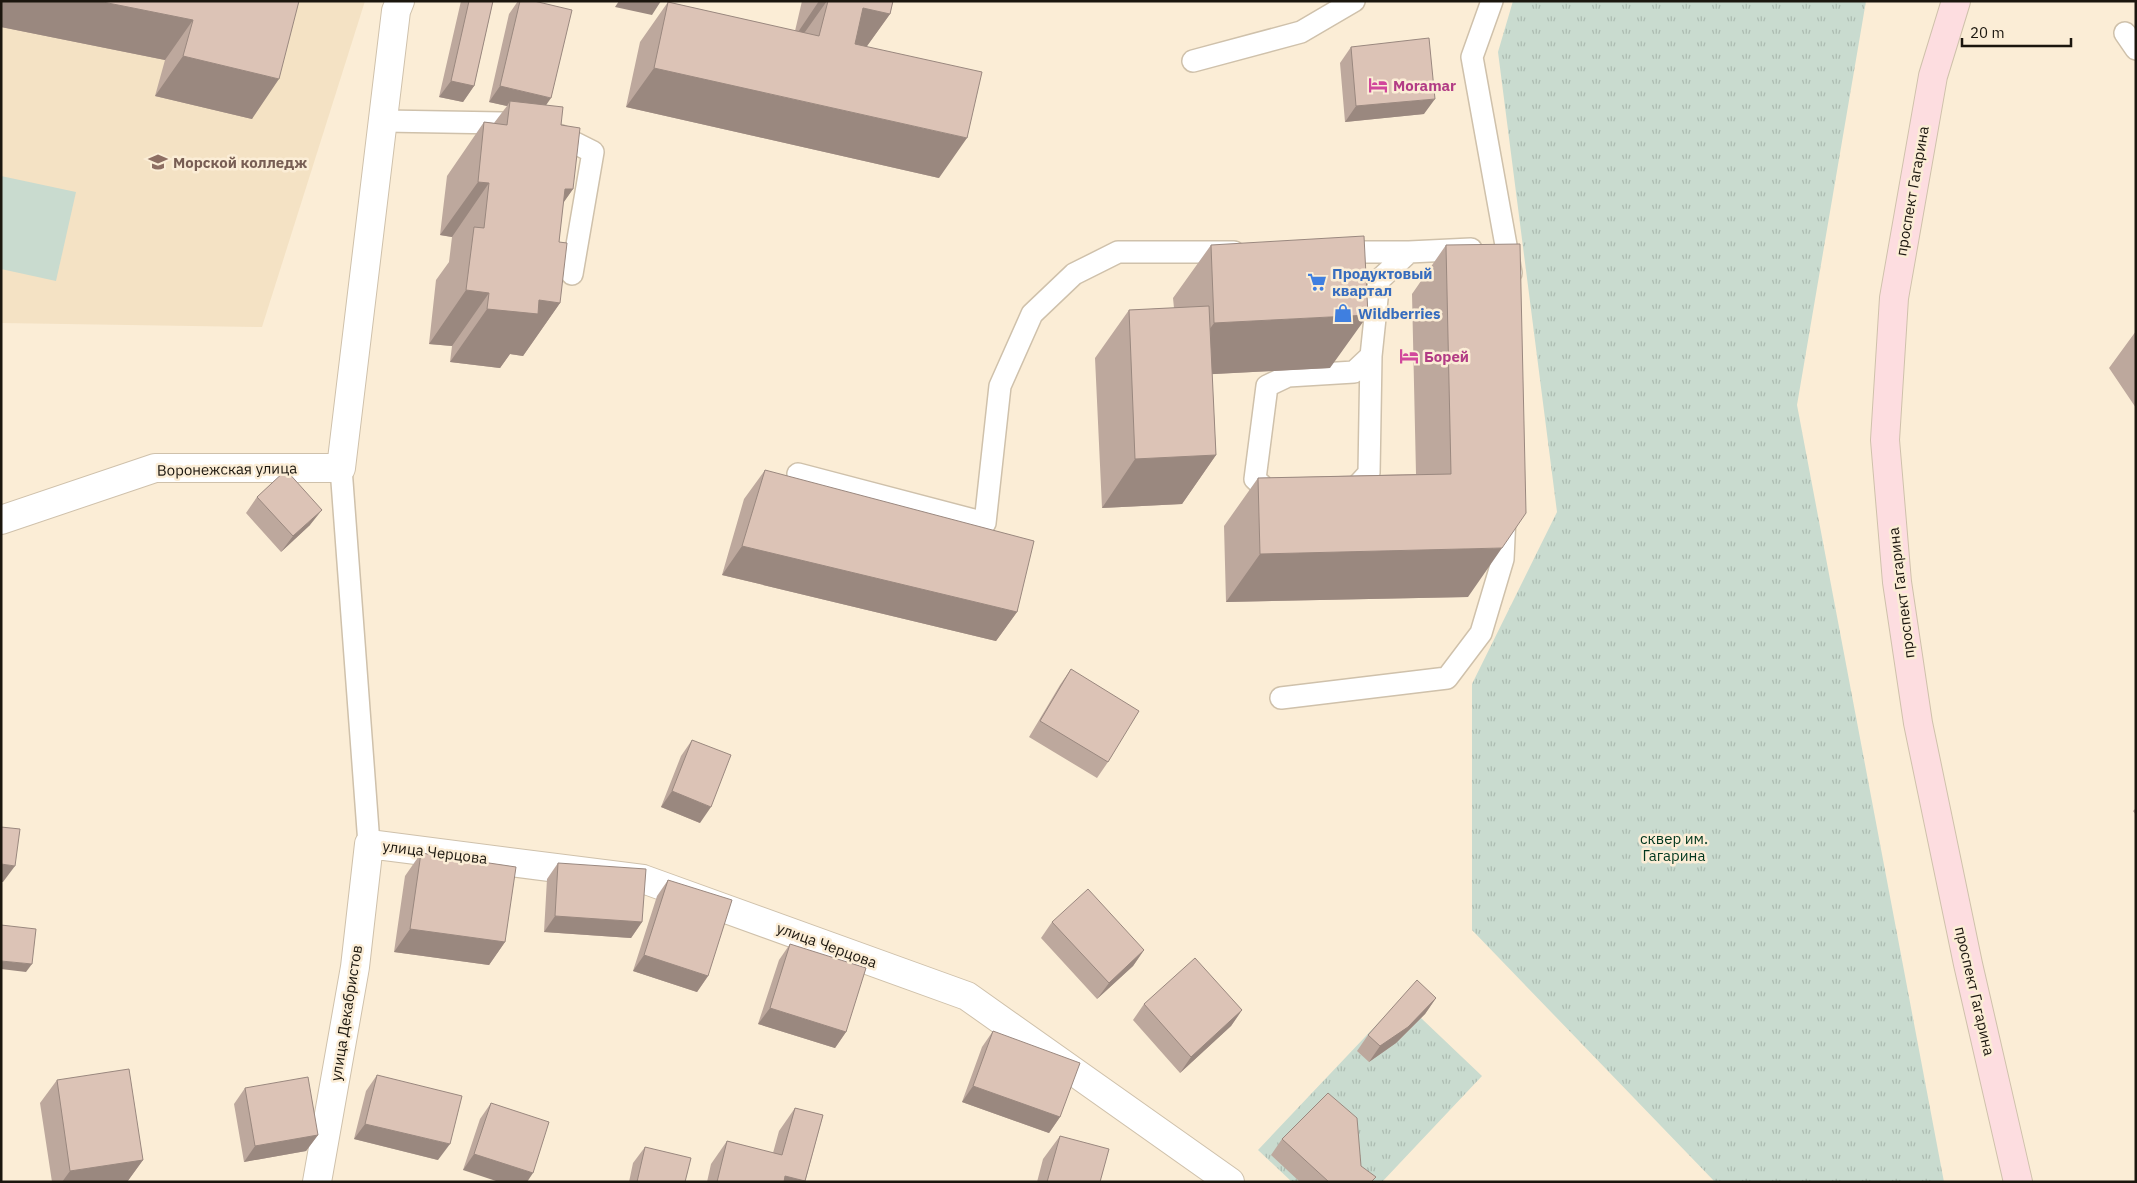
<svg xmlns="http://www.w3.org/2000/svg" width="2137" height="1183" font-family="'IBM Plex Sans',sans-serif">
  <style>
    .built { fill: #f4e2c4 }
    .park { fill: url(#park-tufts) }
    .pitch { fill: #c9dbcf }
    .lines { fill: none; stroke-linecap: round; stroke-linejoin: round }
    .lane-casing { stroke: #cfc1ab; stroke-width: 24 }
    .street-casing { stroke: #cfc1ab; stroke-width: 30 }
    .secondary-casing { stroke: #cfc1ab; stroke-width: 30 }
    .lane { stroke: #fff; stroke-width: 21 }
    .street { stroke: #fff; stroke-width: 28 }
    .secondary { stroke: #fddde0; stroke-width: 28 }
    .wall { fill: #bda89d }
    .shaded-wall { fill: #9a887f }
    .building { fill: #dcc3b6; stroke: #9a887f }
    .labels { text-anchor: middle; dominant-baseline: central; stroke-width: 5; stroke-linejoin: round; paint-order: stroke }
    .hotel-label { font-size: 15px; font-weight: bold; fill: #b23c85; stroke: #fbedd6; text-anchor: start }
    .education-label { font-size: 15px; font-weight: bold; fill: #785e54; stroke: #fbedd6; text-anchor: start }
    .street-label { font-size: 15px; fill: #1b160e; stroke: #fbedd6 }
    .shop-label { font-size: 15px; font-weight: bold; fill: #366cbe; stroke: #fbedd6; text-anchor: start }
    .park-label { font-size: 15px; fill: #01371e; stroke: #fbedd6 }
  </style>
  <defs>
    <pattern id="park-tufts" width="24" height="20" patternUnits="userSpaceOnUse" patternTransform="scale(1.25)"><rect width="24" height="20" fill="#c9dbcf"/><path d="M3 7l-1-3M5 7V3M7 7l1-3M15 17l-1-3M17 17v-4M19 17l1-3" fill="none" stroke="#acbbb1"/></pattern>
  </defs>
  <rect width="100%" height="100%" fill="#fbedd6"/>
  <path class="built" d="M1 1H365L262 327 1 323Z"/>
  <path class="park" d="M1513 1H1866L1797 405 1944 1182H1715L1472 930V684L1557 512 1498 52Z
    M1401 999 1482 1076 1382 1182H1292L1258 1150Z"/>
  <path class="pitch" d="M1 176 76 192 56 281 1 269Z"/>
  <g class="lines">
    <g class="lane-casing">
      <path id="lane" d="M1492 1 1472 57 1511 273
        M2125 33 2136 49
        M1193 61 1301 32 1354 1
        M384 121 502 123 523 127
        M553 134 561 136 593 152 572 274
        M1337 252H1409
        M341 468 369 844
        M798 474 985 523 1000 386 1032 314 1074 274 1118 252H1234
        M1348 496 1369 473 1371 356
        M1278 499H1276L1255 479 1267 386 1288 376 1354 372 1371 356 1379 280 1409 252 1471 249
        M1281 698 1447 678 1481 633 1503 559 1505 516"/>
    </g>
    <g class="street-casing">
      <path id="street" d="M1 520 155 468H341L396 11 400 1
        M317 1182 355 967 369 844 643 879 967 996 1230 1182"/>
    </g>
    <g class="secondary-casing">
      <path id="secondary" d="M1956 1 1933 76 1894 298 1885 440 1897 582 1918 723 1968 964 2018 1182"/>
    </g>
    <use href="#lane" class="lane"/>
    <use href="#street" class="street"/>
    <use href="#secondary" class="secondary"/>
  </g>
  <path class="wall" d="M1 1H299L252 119 155 96 165 60 1 27Z
    M461 1H493L474 86 463 102 439 97Z
    M518 1H534L546 105 561 125 573 189 563 203 559 242 560 303 523 356 510 354 500 368 450 362 452 346 429 344 436 280 449 262 452 237 440 235 447 176 484 122 494 123 507 106 489 102 509 14Z
    M802 1H893L890 14 867 46 939 178 626 107 640 42 668 2 795 31Z
    M1351 47 1424 114 1345 122 1340 63Z
    M1211 245 1330 368 1212 374 1216 455 1182 504 1102 508 1095 358 1129 310 1174 308 1173 298Z
    M1446 245 1468 597 1226 602 1224 526 1258 478 1416 474 1412 294Z
    M2136 331V408L2109 368Z
    M765 470 1017 612 996 641 722 575 744 499Z
    M257 497 310 525 281 552 246 513Z
    M1071 669 1108 762 1097 778 1029 737 1060 685Z
    M692 740 700 823 661 807 681 756Z
    M2136 808V815L2133 811Z
    M421 853 505 942 489 965 394 952 405 876Z
    M558 863 642 922 631 938 544 932 547 879Z
    M668 880 708 976 697 992 633 971 657 896Z
    M1052 922 1144 950 1133 966 1097 999 1041 938Z
    M790 944 846 1032 835 1048 758 1024 779 960Z
    M1436 998 1425 1014 1396 1043 1369 1062 1357 1051 1368 1035Z
    M1144 1004 1242 1010 1231 1026 1180 1073 1133 1020Z
    M993 1031 1060 1117 1049 1133 962 1102 982 1047Z
    M377 1075 438 1160 354 1139 366 1091Z
    M57 1080 143 1160 127 1182H52L40 1103Z
    M245 1088 318 1135 306 1151 244 1162 234 1104Z
    M491 1103 533 1173 463 1170 480 1119Z
    M795 1108 823 1115 805 1182H707L711 1164 727 1141 773 1153 779 1131Z
    M1060 1136 1100 1182H1037L1043 1159Z
    M1282 1139 1361 1166 1372 1182H1300L1271 1155Z
    M645 1147 685 1182H629L633 1163Z"/>
  <path class="shaded-wall" d="M1 1H98L193 20 165 60 1 27Z
    M619 1H661L652 15 615 7Z
    M819 1H827L800 39 794 38Z
    M863 8 890 14 862 53 836 47Z
    M183 56 279 79 252 119 155 96Z
    M654 68 967 138 939 178 626 107Z
    M451 81 474 86 463 102 439 97Z
    M500 86 551 98 540 114 510 101 507 106 489 102Z
    M1435 99 1424 114 1345 122 1356 106Z
    M478 182 489 183 452 237 440 235Z
    M565 189H573L535 243Z
    M466 290 489 293 452 346 429 344Z
    M539 300 560 303 523 356 510 354 500 368 450 362 487 309Z
    M1368 315 1330 368 1177 376 1214 323Z
    M1216 455 1182 504 1102 508 1135 459Z
    M322 510 310 525 281 552 293 536Z
    M742 546 1017 612 996 641 722 575Z
    M1502 548 1468 597 1226 602 1260 554Z
    M672 791 711 807 700 823 661 807Z
    M1 864 15 866 3 882H1Z
    M555 916 642 922 631 938 544 932Z
    M410 929 505 942 489 965 394 952Z
    M1144 950 1133 966 1097 999 1109 983Z
    M644 955 708 976 697 992 633 971Z
    M1 961 32 964 26 972 1 969Z
    M1436 998 1425 1014 1396 1043 1369 1062 1380 1046Z
    M770 1008 846 1032 835 1048 758 1024Z
    M1242 1010 1231 1026 1180 1073 1191 1057Z
    M973 1086 1060 1117 1049 1133 962 1102Z
    M365 1124 450 1144 438 1160 354 1139Z
    M318 1135 306 1151 244 1162 255 1146Z
    M474 1154 533 1173 527 1182H499L463 1170Z
    M143 1160 127 1182H62L70 1171Z
    M785 1176 805 1181 781 1182Z"/>
  <path class="building" d="M98 1H299L279 79 183 56 193 20Z
    M469 1H493L474 86 451 81Z
    M520 1H534L572 10 551 98 500 86Z
    M828 1H893L890 14 863 8 855 44 982 72 967 138 654 68 668 2 819 36Z
    M1429 38 1435 99 1356 106 1351 47Z
    M510 101 563 107 561 125 580 128 573 189H565L559 242 567 243 560 303 539 300 538 314 487 309 489 293 466 290 474 227 484 228 489 183 478 182 484 122 507 125Z
    M1364 236 1368 315 1214 323 1211 245Z
    M1520 244 1526 513 1502 548 1260 554 1258 478 1451 474 1446 245Z
    M1209 306 1216 455 1135 459 1129 310Z
    M286 470 322 510 293 536 257 497Z
    M765 470 1034 541 1017 612 742 546Z
    M1071 669 1139 711 1108 762 1040 721Z
    M692 740 731 755 711 807 672 791Z
    M1 827 20 829 15 866 1 864Z
    M421 853 516 867 505 942 410 929Z
    M558 863 646 869 642 922 555 916Z
    M668 880 732 900 708 976 644 955Z
    M1088 889 1144 950 1109 983 1052 922Z
    M1 925 36 929 32 964 1 961Z
    M790 944 866 968 846 1032 770 1008Z
    M1195 958 1242 1010 1191 1057 1144 1004Z
    M1417 980 1436 998 1408 1027 1380 1046 1368 1035Z
    M993 1031 1080 1063 1060 1117 973 1086Z
    M129 1069 143 1160 70 1171 57 1080Z
    M377 1075 462 1096 450 1144 365 1124Z
    M308 1077 318 1135 255 1146 245 1088Z
    M1328 1093 1357 1118 1361 1166 1376 1177 1371 1182H1329L1282 1139Z
    M491 1103 549 1122 533 1173 474 1154Z
    M795 1108 823 1115 805 1181 785 1176 784 1182H717L727 1141 782 1155Z
    M1060 1136 1109 1149 1100 1182H1047Z
    M645 1147 691 1158 685 1182H637Z"/>
  <defs>
    <g id="hotel-bare" transform="scale(1.5)"><path d="M-6-4.5h1.5V1H6V5H4.5V3h-9V5H-6ZM-4 0a1.8 1.8 0 1 1 3.6 0ZM.5 0V-2.5h3Q6-2.5 6 0Z" fill="#d1479c" stroke="#fbedd6" stroke-width="2.5" paint-order="stroke"/></g>
    <g id="university-bare" transform="scale(1.5)"><path d="M0-5L7-2L0 1L-7-2ZM-4 1L0 2.5L4 1V4Q0 6-4 4Z" fill="#8d6e63" stroke="#fbedd6" stroke-width="2.5" paint-order="stroke"/></g>
    <g id="supermarket-bare" transform="scale(1.5)"><path d="M-6-5.5h2.5l.6 2H6L4.5 2H-2.5L-4.4-4H-6ZM-1.5 3.2a1.3 1.3 0 1 0 .1 0ZM3 3.2a1.3 1.3 0 1 0 .1 0Z" fill="#3f7fe0" stroke="#fbedd6" stroke-width="2.5" paint-order="stroke"/></g>
    <g id="shop-bare" transform="scale(1.5)"><path d="M-5-2.5h2.3a2.7 3.5 0 0 1 5.4 0H5L5.5 6h-11ZM-1.5-2.5h3a1.5 2.3 0 0 0-3 0Z" fill="#3f7fe0" stroke="#fbedd6" stroke-width="2.5" paint-order="stroke"/></g>
  </defs>
  <g fill-rule="evenodd">
    <use href="#hotel-bare" x="1378" y="85"/>
    <use href="#university-bare" x="158" y="162"/>
    <use href="#supermarket-bare" x="1317" y="282"/>
    <use href="#shop-bare" x="1343" y="313"/>
    <use href="#hotel-bare" x="1409" y="356"/>
  </g>
  <g class="labels">
    <g class="hotel-label">
      <text x="1393" y="85">Moramar</text>
      <text x="1424" y="356">Борей</text>
    </g>
    <g class="education-label">
      <text x="173" y="162">Морской колледж</text>
    </g>
    <g class="street-label">
      <text transform="translate(1912 191) rotate(-80)">проспект Гагарина</text>
      <text transform="translate(227 469) rotate(-1)">Воронежская улица</text>
      <text transform="translate(1901 593) rotate(-97)">проспект Гагарина</text>
      <text transform="translate(435 852) rotate(7)">улица Черцова</text>
      <text transform="translate(827 945) rotate(20)">улица Черцова</text>
      <text transform="translate(1975 991) rotate(77)">проспект Гагарина</text>
      <text transform="translate(346 1013) rotate(-81)">улица Декабристов</text>
    </g>
    <g class="shop-label">
      <text x="1332" y="273">Продуктовый<tspan x="1332" dy="17">квартал</tspan></text>
      <text x="1358" y="313">Wildberries</text>
    </g>
    <g class="park-label">
      <text x="1674" y="838">сквер им.<tspan x="1674" dy="17">Гагарина</tspan></text>
    </g>
  </g>
  <rect width="2137" height="1183" fill="none" stroke="#1b160e" stroke-width="5"/>
  <path d="M1962 38v8h109v-8" fill="none" stroke="#1b160e" stroke-width="2.5"/>
  <text x="1970" y="38" font-size="15" fill="#1b160e" stroke="#fbedd6" stroke-width="4" paint-order="stroke">20 m</text>
</svg>
